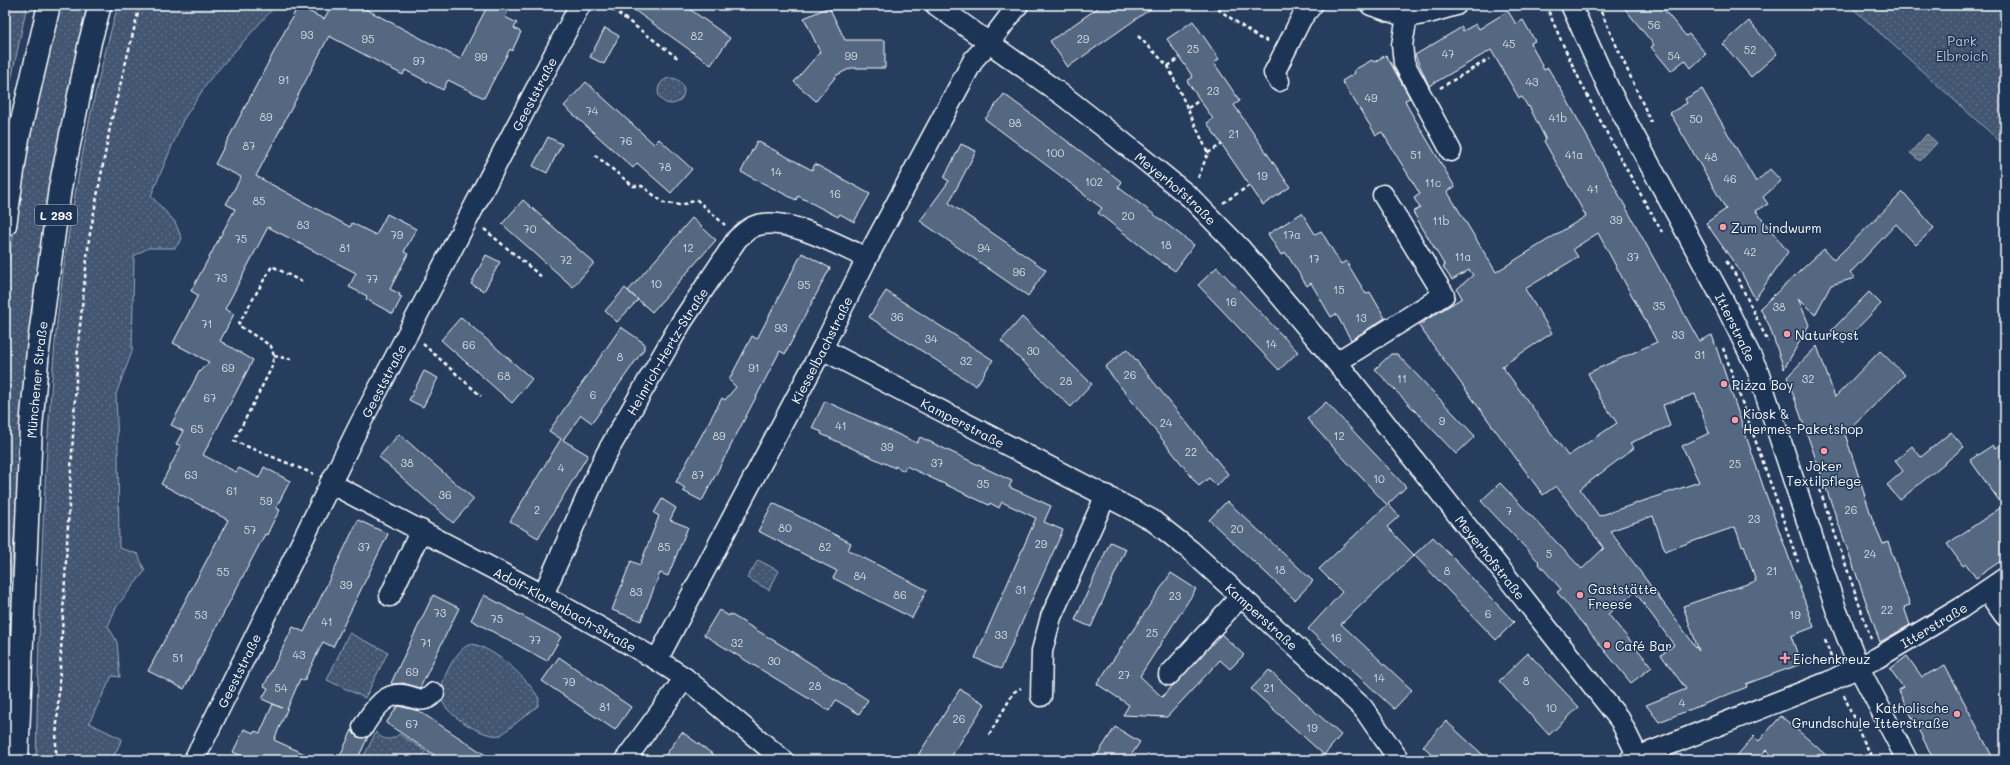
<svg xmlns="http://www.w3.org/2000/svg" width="2010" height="765" font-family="Mali,sans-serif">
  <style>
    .green { fill: url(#green-dots); stroke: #a0aab8 }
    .water { fill: url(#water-rules); stroke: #a4aebb }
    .building { fill: #556781; stroke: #fff; fill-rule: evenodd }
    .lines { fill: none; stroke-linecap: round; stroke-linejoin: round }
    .minor-casing { stroke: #fff; stroke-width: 23 }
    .highway-casing { stroke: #fff; stroke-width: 25 }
    .path { stroke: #fff; stroke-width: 2.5; stroke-dasharray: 4 3; stroke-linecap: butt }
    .minor { stroke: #1d3557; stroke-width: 20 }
    .highway { stroke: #1d3557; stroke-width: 22 }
    .poi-dot { fill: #ff9aa2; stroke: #1d3557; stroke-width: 1.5 }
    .labels { text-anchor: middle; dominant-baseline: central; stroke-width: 3; stroke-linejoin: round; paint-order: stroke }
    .number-label { font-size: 11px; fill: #d4d9e0 }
    .shield { fill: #1d3557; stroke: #bbc2cd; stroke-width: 1 }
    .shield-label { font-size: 12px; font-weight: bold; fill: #fff }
    .park-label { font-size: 13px; fill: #bdc4ce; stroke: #1d3557 }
    .street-label { font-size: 13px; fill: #fff; stroke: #1d3557 }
    .poi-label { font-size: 13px; fill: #fff; stroke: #1d3557; text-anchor: start }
  </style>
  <defs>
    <pattern id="green-dots" width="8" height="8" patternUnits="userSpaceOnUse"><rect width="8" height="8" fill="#425672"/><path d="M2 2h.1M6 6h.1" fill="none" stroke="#5e6f87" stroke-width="1.8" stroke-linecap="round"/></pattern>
    <pattern id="water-rules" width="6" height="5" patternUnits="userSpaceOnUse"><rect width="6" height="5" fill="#67788e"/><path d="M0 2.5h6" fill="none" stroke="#5a626d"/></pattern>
  </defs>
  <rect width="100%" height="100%" fill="#263d5e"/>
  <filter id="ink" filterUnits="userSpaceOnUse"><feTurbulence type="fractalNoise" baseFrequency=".025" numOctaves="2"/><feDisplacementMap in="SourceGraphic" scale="8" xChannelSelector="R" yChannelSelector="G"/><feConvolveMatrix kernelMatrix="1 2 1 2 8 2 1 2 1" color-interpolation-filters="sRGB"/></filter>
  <g filter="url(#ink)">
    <path class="green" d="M5 5H27L5 109Z
      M58 5H92L26 386 9 603 6 760H5V282L28 147 48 41Z
      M118 5H276L210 79 183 120 151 196 175 222 182 239 175 248H148L134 256 132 352 116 394 118 450 119 548 138 554 145 571 117 606 108 626 117 642 120 677 112 676 89 723 122 739 112 760H36C39 629 42 497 53 366 63 246 85 121 118 5Z
      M1849 5H2005V146Z
      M658 91a13 13 0 1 1 26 0a13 13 0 1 1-26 0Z
      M758 560 779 571 769 590 747 578Z
      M349 633 388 652 365 698 327 680Z
      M471 644C492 646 530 680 539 699L538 706 501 735C485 739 448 716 442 701 436 687 456 647 471 644Z
      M376 732C382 741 392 741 399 734L426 751 419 760H362Z"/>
    <path class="water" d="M1927 134 1937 143 1920 161 1910 153Z"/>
    <path class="building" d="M332 5H358L460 59 488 5H511L505 17 517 23 514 28 521 32 512 51 510 49 484 98 448 80 443 90 405 70 403 75 329 36 256 176 350 227 352 223 376 235 387 214 416 229 404 252 408 254 390 289 400 294 399 296 402 297 393 314 366 299 367 296 349 287 356 273 268 227 225 309 234 314 220 341 253 360 203 455 236 472 239 468 259 478 264 467 290 481 276 508 280 510 273 522 267 535 265 534 184 689 148 671 228 520 161 484 181 446 176 444 183 431 171 425 199 372 209 362 173 343 198 295 191 291 235 209 226 204 241 177 215 164 298 6 324 19Z
      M627 5H684L730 38 711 65Z
      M1102 5H1156L1068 67 1050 41Z
      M1622 5H1660L1686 36 1689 34 1706 54 1691 68 1685 60 1671 71 1651 47 1654 45Z
      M829 7 845 40H885V68H851L837 75 816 101 794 82 820 52 804 18Z
      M1508 11 1516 24 1523 20 1535 41 1531 43 1544 70 1548 68 1566 98 1699 341 1712 335 1763 486 1814 627 1791 636 1801 664 1746 684 1747 687 1659 722 1646 705 1686 689 1661 655 1674 645 1635 592 1608 614 1652 667 1631 683 1557 592 1561 589 1538 563 1539 562 1481 501 1500 483 1582 569 1604 548 1556 486 1543 495 1419 326 1426 320 1462 298 1457 289 1473 275 1469 270 1452 280 1443 267 1445 266 1413 212 1420 208 1414 198 1420 194 1382 132 1376 135 1342 81 1355 73 1354 70 1372 60 1374 62 1386 55 1410 98 1405 100 1409 109 1455 187 1447 191 1496 272 1586 216 1544 141 1546 140 1529 106 1528 107 1522 97 1519 98 1491 50 1429 86 1415 55 1462 27 1463 31 1476 24 1479 29ZM1598 233 1657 342 1588 373 1600 398 1617 423 1568 456 1502 366 1552 333 1525 289 1578 257 1573 249ZM1695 394 1709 433 1682 446 1699 482 1599 516 1580 489 1634 448 1630 443 1670 426 1663 405ZM1653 516 1665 551 1735 527 1742 546 1744 545 1756 581 1683 606 1699 651 1610 531Z
      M1193 21 1219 59 1214 63 1240 101 1234 105 1290 187 1263 205 1207 123 1213 119 1187 81 1193 77 1167 39Z
      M1749 21 1777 54 1751 77 1723 44Z
      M605 28 619 36 604 64 590 57Z
      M586 82 654 144 659 139 692 169 671 193 637 163 633 168 564 106Z
      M1702 89 1756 182 1770 169 1781 181 1763 197 1768 204 1756 211 1788 252 1755 299 1742 274 1706 223 1726 209 1670 113 1687 103 1685 99Z
      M1004 94 1122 182 1118 187 1194 245 1175 271 1156 258 1098 213 1102 208 1084 195 1082 192 985 119Z
      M548 137 562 144 547 173 533 166Z
      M757 141 812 170 815 164 870 194 854 222 840 214 838 217 798 196 796 200 741 172Z
      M961 144 976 151 949 203 1046 270 1028 296 920 221 949 181 944 178Z
      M1903 192 1934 228 1916 245 1896 224 1850 273 1855 278 1831 285 1815 315 1798 298 1809 325 1784 369 1769 325 1760 308 1824 249 1834 260Z
      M523 200 594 263 573 287 502 224Z
      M1302 213 1315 234 1321 231 1341 264 1346 261 1366 294 1370 292 1385 318 1351 340 1336 314 1331 317 1311 283 1307 286 1286 253 1281 255 1268 234Z
      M692 218 716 240 652 312 628 291Z
      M802 253 830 268 785 354 780 351 702 501 683 491 685 488 676 482 722 398 725 400 736 387 729 380 752 336 757 339Z
      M486 255 500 262 484 291 471 284Z
      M1217 267 1298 352 1279 370 1198 285Z
      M625 288 638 300 617 322 605 311Z
      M886 291 993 360 976 386 869 317Z
      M1869 292 1881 304 1843 343 1831 331Z
      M461 317 532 379 512 403 441 340Z
      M1022 317 1092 384 1071 407 1001 341Z
      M621 327 644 343V349L592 423 581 415 563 440 588 455 538 538 510 521 561 439 549 431Z
      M1817 346 1835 397 1880 351 1905 375 1845 434 1872 518 1883 544 1888 542 1910 605 1904 607 1910 625 1880 642 1787 377Z
      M1127 349 1228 474 1217 486 1209 478 1199 486 1105 367Z
      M1391 354H1397L1475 436 1456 454 1375 369Z
      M424 371 438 378 423 407 409 400Z
      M825 401 917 443 920 437 1012 481 1009 487 1051 506 1044 522 1063 530 1001 669 975 658 1036 518 1002 502 999 508 990 503 989 505 906 466 904 471 895 466V468L821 434 822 432 812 428Z
      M1326 402 1406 487 1388 504 1399 516 1387 527 1414 555 1341 624 1412 690 1394 709 1308 629 1342 592 1319 569 1387 505 1307 419Z
      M1951 432 1964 447 1900 500 1887 485 1903 471 1895 461 1912 446 1921 457Z
      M399 434 474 499 453 523 379 457Z
      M2005 441V558L1976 578 1966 564 1963 566 1947 544 2003 506 1970 460 1993 445 1995 448Z
      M662 499 676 508 670 520 688 527 668 576 660 573 641 621 612 610 631 561 640 565 659 516 654 513Z
      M1227 501 1313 581 1295 600 1209 520Z
      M773 503 851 543 848 550 927 590 912 618 833 578 837 571 758 531Z
      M358 520 388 534 333 647 323 642 304 681 300 679 274 740 318 760H250L233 752 244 729 254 733 255 731 260 733 273 704 282 708 262 699 268 688 264 686 293 627 304 632Z
      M1433 537 1514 622 1496 640 1414 555Z
      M1110 542 1126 549 1091 627 1075 620Z
      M1171 573 1196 589 1140 676 1162 697 1221 634 1244 655 1230 669 1220 660 1167 717 1123 715 1129 705 1097 684Z
      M433 595 459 608 420 688 403 683 393 684 391 683Z
      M484 595 561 637 547 661 471 620Z
      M719 610 729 616 730 614 791 651 868 700 859 714 836 700 829 711 704 635Z
      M1528 653 1579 707 1549 735 1499 681Z
      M1907 656 1922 677 1945 665 1994 760H1934L1898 690 1903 687 1890 669Z
      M559 657 631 707 615 730 542 681Z
      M1269 670 1341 735 1324 755 1251 689Z
      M960 689 985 704 949 760H915Z
      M398 706 419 711 493 760H442L386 723Z
      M1781 716 1816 746 1831 760H1777L1766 750 1757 760H1733L1754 736 1759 741Z
      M1446 721 1472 745 1489 760H1438L1423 746Z
      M1115 727 1140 742 1128 760H1094Z
      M352 730 357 737H368L357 760H338Z
      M682 732 721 760H662Z"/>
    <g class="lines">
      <g class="minor-casing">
        <g id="minor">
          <path id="s1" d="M936 5 1065 97 1115 136 1190 197 1240 248 1347 375 1620 720 1638 757"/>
          <path d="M1371 5 1407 17 1429 13 1456 5"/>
          <path id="s2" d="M1571 5 1609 89 1724 302 1757 369 1836 609 1859 668 1907 760"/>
          <path d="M1407 17 1402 45 1404 63 1451 151"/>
          <path d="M1279 81 1274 73 1301 19 1312 5"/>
          <path id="s3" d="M822 349 1152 520 1190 550 1363 708 1399 760"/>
          <path d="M1337 362 1444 295 1383 195"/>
          <path id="s4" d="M330 483 543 595 657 660 685 678 783 760"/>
          <path d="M1987 591 2005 616"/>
          <path id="s5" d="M543 595 605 456 681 323 737 239C745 232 752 225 763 224 791 219 840 246 867 258"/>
          <path d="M390 596 421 530"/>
          <path id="s6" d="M657 660 822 349 867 258 948 107 974 59 989 43 1018 5"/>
          <path d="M1169 675 1241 596"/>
          <path d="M1041 696 1042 651 1051 617 1106 495"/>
          <path d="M363 727C370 715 381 697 396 695 411 692 421 708 434 693"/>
          <path id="s7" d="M194 760 359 426 580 5"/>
          <path d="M625 760 685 678"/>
          <path id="s8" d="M1630 760 1828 682 1877 658 1961 608 2005 578"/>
        </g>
      </g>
      <g class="highway-casing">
        <g id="highway">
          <path d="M5 225 18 138 49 5"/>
          <path id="s9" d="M17 760 31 427 38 350 60 188 90 42 100 5"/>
        </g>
      </g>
      <path class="path" d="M607 5 679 59
        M1212 5 1259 38 1269 41
        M1546 5C1578 84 1620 158 1662 232
        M1598 5 1651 122
        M1138 36 1168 66 1208 153 1198 178
        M1168 66 1180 58
        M1440 88 1489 59
        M1188 108 1200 100
        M1208 153 1222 144
        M595 155 633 186H642L664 203 681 205 697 200 725 225
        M1223 203 1250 185
        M484 229 543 278
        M1726 261 1737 277 1768 342
        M302 282 272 266 238 325 271 346 274 356 271 369 234 441 314 474
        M423 344 481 396
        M1723 348 1798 562
        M274 356 291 359
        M1820 490 1871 639
        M1825 640 1832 660
        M1844 695 1861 736 1874 760
        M989 735 1014 692 1021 688
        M56 760V741L78 345 89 239 111 122 140 5"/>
      <use href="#minor" class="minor"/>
      <use href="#highway" class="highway"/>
    </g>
  </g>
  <g class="poi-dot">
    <circle cx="1723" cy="227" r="4"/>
    <circle cx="1787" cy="334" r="4"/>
    <circle cx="1724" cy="384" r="4"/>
    <circle cx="1735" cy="420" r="4"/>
    <circle cx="1824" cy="451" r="4"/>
    <circle cx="1580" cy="595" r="4"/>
    <circle cx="1607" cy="645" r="4"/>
    <path d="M1783 652h4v4h4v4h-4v4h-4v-4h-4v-4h4z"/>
    <circle cx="1957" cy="714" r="4"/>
  </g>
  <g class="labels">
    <g class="number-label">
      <text x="1654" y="24">56</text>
      <text x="307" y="34">93</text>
      <text x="697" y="35">82</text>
      <text x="368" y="38">95</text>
      <text x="1083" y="38">29</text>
      <text x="1509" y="43">45</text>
      <text x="1193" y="48">25</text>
      <text x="1750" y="49">52</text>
      <text x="1448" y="53">47</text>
      <text x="851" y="55">99</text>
      <text x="1674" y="55">54</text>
      <text x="481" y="56">99</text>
      <text x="419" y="60">97</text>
      <text x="284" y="79">91</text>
      <text x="1532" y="81">43</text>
      <text x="1213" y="90">23</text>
      <text x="1371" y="97">49</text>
      <text x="592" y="110">74</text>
      <text x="266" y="116">89</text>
      <text x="1558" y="117">41b</text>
      <text x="1696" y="118">50</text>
      <text x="1015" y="122">98</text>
      <text x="1234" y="133">21</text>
      <text x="626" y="140">76</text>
      <text x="249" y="145">87</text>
      <text x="1055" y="152">100</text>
      <text x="1416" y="154">51</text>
      <text x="1574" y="154">41a</text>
      <text x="1711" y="156">48</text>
      <text x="665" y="166">78</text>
      <text x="776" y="171">14</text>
      <text x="1262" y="175">19</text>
      <text x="1730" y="178">46</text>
      <text x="1094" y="181">102</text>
      <text x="1433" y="182">11c</text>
      <text x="1593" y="188">41</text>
      <text x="835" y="193">16</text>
      <text x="259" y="200">85</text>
      <text x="1128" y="215">20</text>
      <text x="1616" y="219">39</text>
      <text x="1441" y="220">11b</text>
      <text x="303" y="224">83</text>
      <text x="530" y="228">70</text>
      <text x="397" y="234">79</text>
      <text x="1292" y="234">17a</text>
      <text x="241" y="238">75</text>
      <text x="1166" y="244">18</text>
      <text x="345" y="247">81</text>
      <text x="688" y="247">12</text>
      <text x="984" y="247">94</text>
      <text x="1750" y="251">42</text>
      <text x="1463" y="256">11a</text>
      <text x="1633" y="256">37</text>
      <text x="1314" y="258">17</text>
      <text x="566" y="259">72</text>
      <text x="1019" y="271">96</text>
      <text x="221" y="277">73</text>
      <text x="372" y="278">77</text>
      <text x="656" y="283">10</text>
      <text x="804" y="284">95</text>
      <text x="1339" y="289">15</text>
      <text x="1231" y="301">16</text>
      <text x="1659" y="305">35</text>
      <text x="1779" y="306">38</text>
      <text x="897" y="316">36</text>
      <text x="1361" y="317">13</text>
      <text x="207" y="323">71</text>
      <text x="781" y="327">93</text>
      <text x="1678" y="334">33</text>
      <text x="931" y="338">34</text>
      <text x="1271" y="343">14</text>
      <text x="469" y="344">66</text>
      <text x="1033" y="350">30</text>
      <text x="1700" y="354">31</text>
      <text x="620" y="356">8</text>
      <text x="966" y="360">32</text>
      <text x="228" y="367">69</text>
      <text x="754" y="367">91</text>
      <text x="1130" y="374">26</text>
      <text x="504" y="375">68</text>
      <text x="1402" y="378">11</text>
      <text x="1808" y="378">32</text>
      <text x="1066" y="380">28</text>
      <text x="593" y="394">6</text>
      <text x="210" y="397">67</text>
      <text x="1442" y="420">9</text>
      <text x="1166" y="422">24</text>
      <text x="841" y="425">41</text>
      <text x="197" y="428">65</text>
      <text x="719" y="435">89</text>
      <text x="1339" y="435">12</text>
      <text x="887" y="446">39</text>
      <text x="1191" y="451">22</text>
      <text x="407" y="462">38</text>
      <text x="937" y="462">37</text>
      <text x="1735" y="463">25</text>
      <text x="561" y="467">4</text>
      <text x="191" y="474">63</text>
      <text x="698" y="474">87</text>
      <text x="1379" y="478">10</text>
      <text x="983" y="483">35</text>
      <text x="232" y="490">61</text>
      <text x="445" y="494">36</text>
      <text x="266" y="500">59</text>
      <text x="537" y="509">2</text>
      <text x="1851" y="509">26</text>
      <text x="1509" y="510">7</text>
      <text x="1754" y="518">23</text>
      <text x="785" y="527">80</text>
      <text x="1237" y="528">20</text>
      <text x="250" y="529">57</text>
      <text x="1041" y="543">29</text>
      <text x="364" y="546">37</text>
      <text x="664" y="546">85</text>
      <text x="825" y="546">82</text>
      <text x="1549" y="553">5</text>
      <text x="1870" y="553">24</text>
      <text x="1280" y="569">18</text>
      <text x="1447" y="570">8</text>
      <text x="1772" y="570">21</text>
      <text x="223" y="571">55</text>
      <text x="860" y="575">84</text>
      <text x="346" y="584">39</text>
      <text x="1021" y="589">31</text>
      <text x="636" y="591">83</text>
      <text x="900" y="594">86</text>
      <text x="1175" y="595">23</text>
      <text x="1887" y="609">22</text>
      <text x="440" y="612">73</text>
      <text x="1488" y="613">6</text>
      <text x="201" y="614">53</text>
      <text x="1795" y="614">19</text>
      <text x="497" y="618">75</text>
      <text x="327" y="621">41</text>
      <text x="1152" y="632">25</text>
      <text x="1001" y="634">33</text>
      <text x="1336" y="637">16</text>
      <text x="535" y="639">77</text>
      <text x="426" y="642">71</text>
      <text x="737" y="642">32</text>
      <text x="299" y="654">43</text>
      <text x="178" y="657">51</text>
      <text x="774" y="660">30</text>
      <text x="412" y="671">69</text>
      <text x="1124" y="674">27</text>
      <text x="1379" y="677">14</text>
      <text x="1526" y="680">8</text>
      <text x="569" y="681">79</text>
      <text x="815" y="685">28</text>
      <text x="281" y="687">54</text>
      <text x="1269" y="687">21</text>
      <text x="1682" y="702">4</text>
      <text x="605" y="706">81</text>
      <text x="1551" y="707">10</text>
      <text x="959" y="718">26</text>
      <text x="412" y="723">67</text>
      <text x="1312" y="727">19</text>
    </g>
    <rect class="shield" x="35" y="205" width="42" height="20" rx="3"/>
    <g class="shield-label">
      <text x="56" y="215">L 293</text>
    </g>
    <g class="park-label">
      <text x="1962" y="40">Park<tspan x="1962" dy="15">Elbroich</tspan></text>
    </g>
    <g class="street-label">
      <text stroke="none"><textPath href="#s7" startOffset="748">Geeststraße</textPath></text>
      <text stroke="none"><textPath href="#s1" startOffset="302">Meyerhofstraße</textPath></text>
      <text stroke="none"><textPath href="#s2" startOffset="362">Itterstraße</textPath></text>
      <text stroke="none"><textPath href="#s6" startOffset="351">Kiesselbachstraße</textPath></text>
      <text stroke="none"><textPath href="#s5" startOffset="274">Heinrich-Hertz-Straße</textPath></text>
      <text stroke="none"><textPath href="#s9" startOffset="381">Münchener Straße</textPath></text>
      <text stroke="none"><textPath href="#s7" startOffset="424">Geeststraße</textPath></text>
      <text stroke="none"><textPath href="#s3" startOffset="159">Kamperstraße</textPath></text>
      <text stroke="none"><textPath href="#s1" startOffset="788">Meyerhofstraße</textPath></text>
      <text stroke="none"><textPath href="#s4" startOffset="267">Adolf-Klarenbach-Straße</textPath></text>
      <text stroke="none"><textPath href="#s3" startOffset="518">Kamperstraße</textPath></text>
      <text stroke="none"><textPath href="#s8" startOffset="333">Itterstraße</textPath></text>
      <text stroke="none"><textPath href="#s7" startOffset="100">Geeststraße</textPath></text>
    </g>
    <g class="poi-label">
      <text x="1731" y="227">Zum Lindwurm</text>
      <text x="1795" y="334">Naturkost</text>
      <text x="1732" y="384">Pizza Boy</text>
      <text x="1743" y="413">Kiosk &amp;<tspan x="1743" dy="15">Hermes-Paketshop</tspan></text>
      <text x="1824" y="465" text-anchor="middle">Joker<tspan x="1824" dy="15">Textilpflege</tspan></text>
      <text x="1588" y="588">Gaststätte<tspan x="1588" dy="15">Freese</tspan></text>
      <text x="1615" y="645">Café Bar</text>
      <text x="1793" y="658">Eichenkreuz</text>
      <text x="1949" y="707" text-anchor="end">Katholische<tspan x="1949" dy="15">Grundschule Itterstraße</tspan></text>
    </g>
  </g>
  <rect width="2010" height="765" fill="none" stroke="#1d3557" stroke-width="20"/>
  <rect x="10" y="10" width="1990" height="745" fill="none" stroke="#fff" stroke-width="1.5" filter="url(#ink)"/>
</svg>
